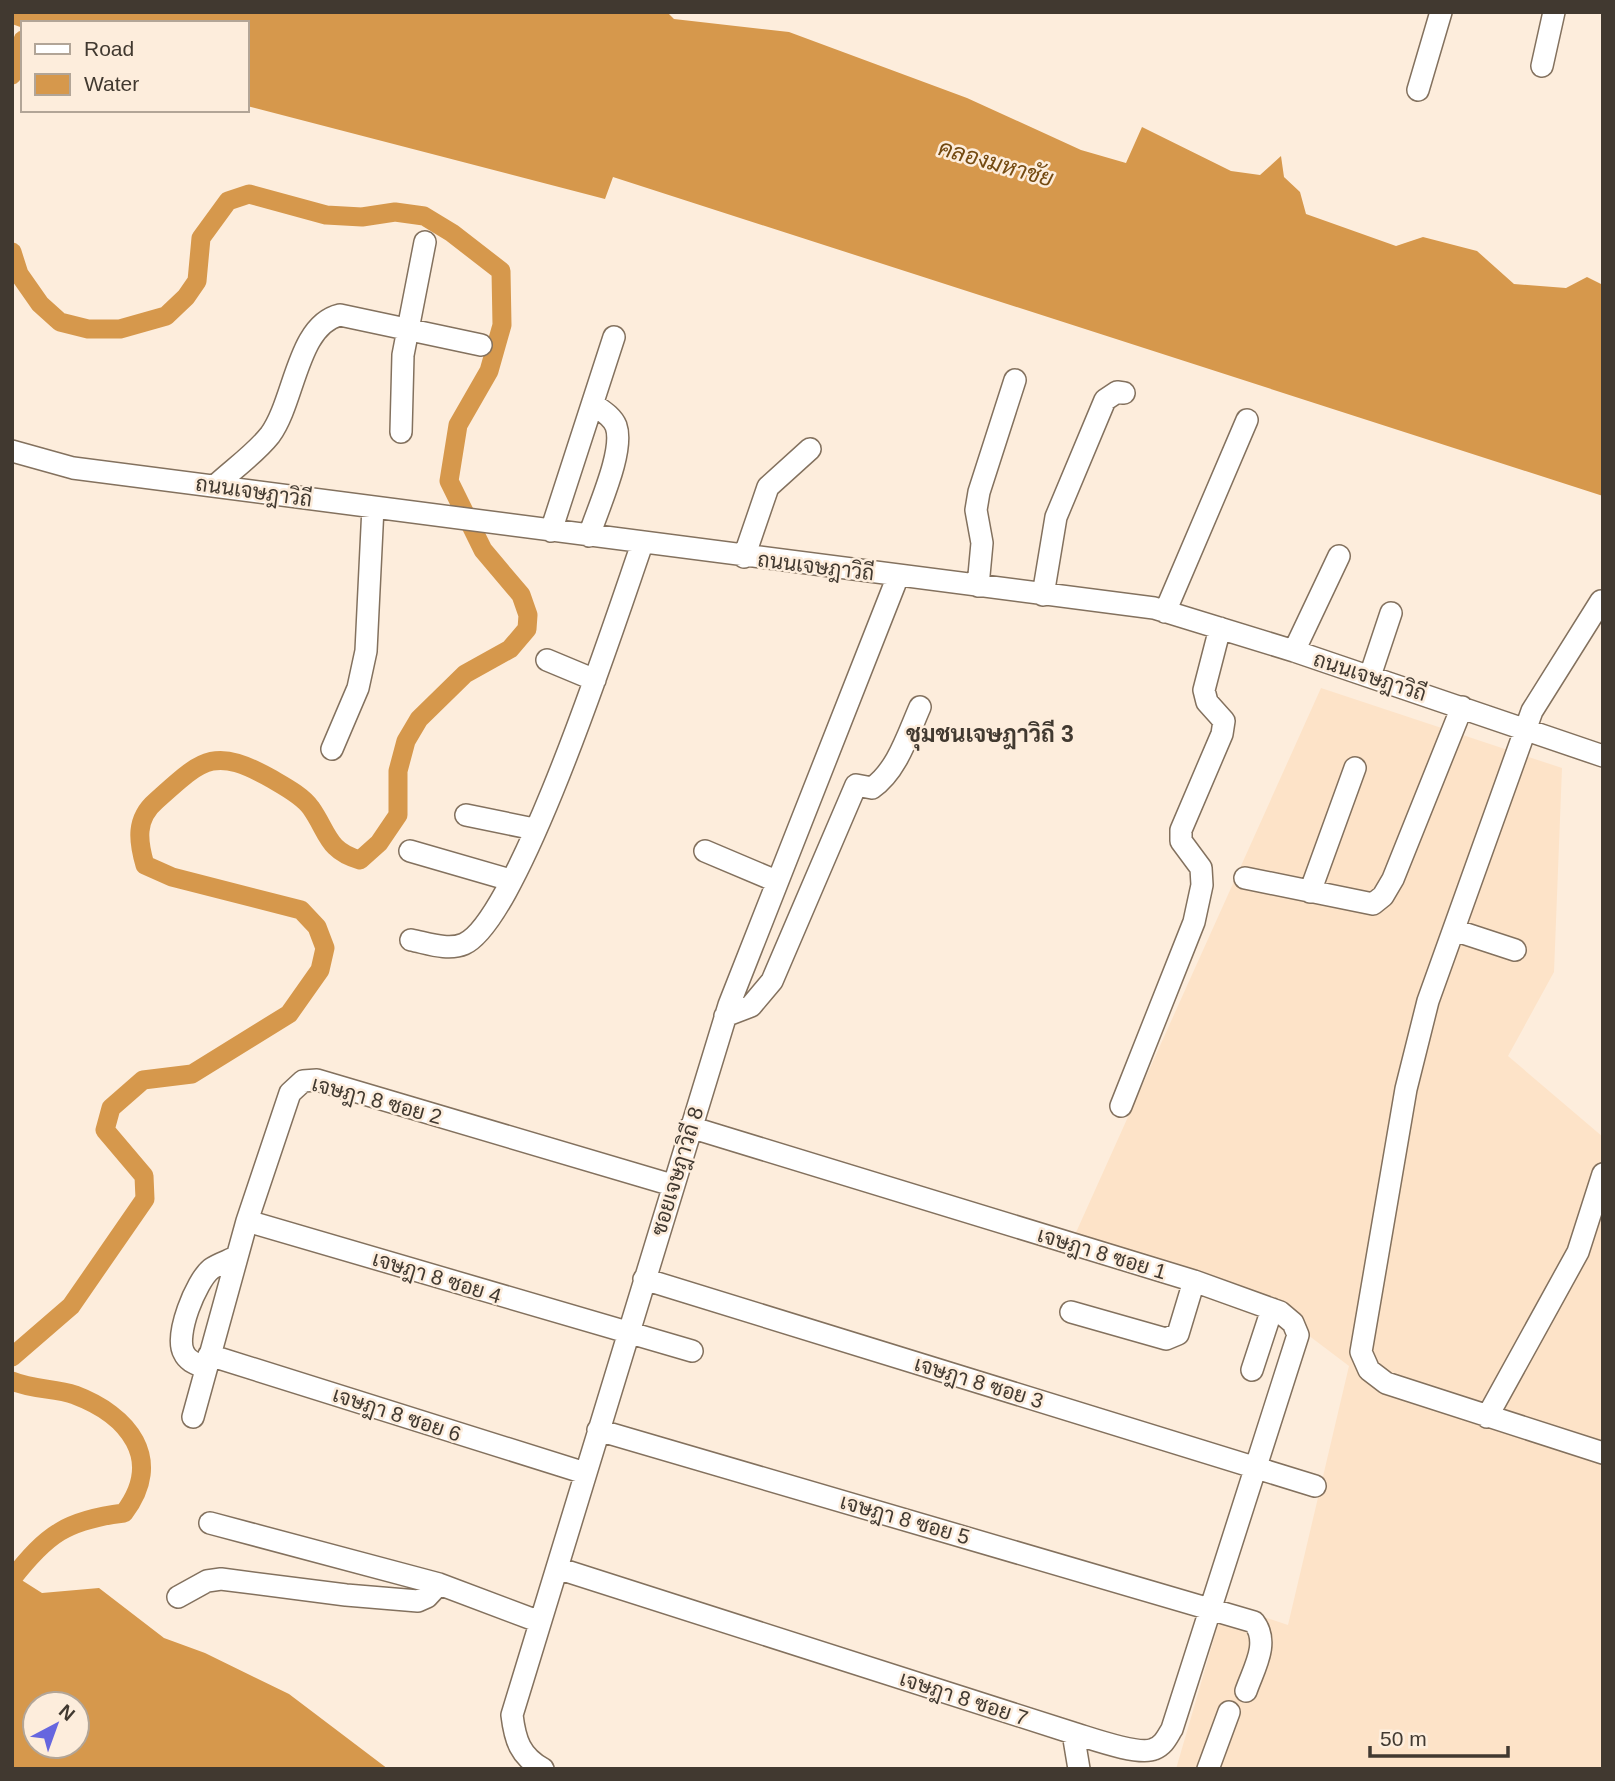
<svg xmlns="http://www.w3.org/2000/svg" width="1615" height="1781" font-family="Helvetica,Sarabun,sans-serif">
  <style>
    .built { fill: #fde3c8 }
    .water { fill: #d6984c; fill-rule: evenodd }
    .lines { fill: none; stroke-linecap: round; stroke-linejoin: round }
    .canal { stroke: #d6984c; stroke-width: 19 }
    .minor-casing { stroke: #83715e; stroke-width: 24 }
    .minor { stroke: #fff; stroke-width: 21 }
    .labels { text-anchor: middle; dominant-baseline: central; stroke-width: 5; stroke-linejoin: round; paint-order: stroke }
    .street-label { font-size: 21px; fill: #413930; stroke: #fdeddc }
    .water-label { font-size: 23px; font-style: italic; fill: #744a11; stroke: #fdeddc }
    .neighbourhood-label { font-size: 23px; font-weight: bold; fill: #413930; stroke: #fdeddc }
  </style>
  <rect width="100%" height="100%" fill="#fdeddc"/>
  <path class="built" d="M1321 688 1562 768 1554 972 1508 1056 1603 1137V1769H1176L1224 1604 1288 1625 1349 1366 1308 1335 1069 1248Z"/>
  <path class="water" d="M12 12H667L674 19 789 32 967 98 1081 150 1126 163 1142 127 1231 171 1260 175 1281 156 1284 177 1300 192 1306 214 1396 246 1423 237 1477 251 1514 284 1566 288 1587 277 1603 285V496L613 177 605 199 247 106V23H23V28L12 24Z
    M12 1574 42 1593 99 1588 164 1638 205 1653 289 1694 388 1769H12ZM35 1704H77V1746H35Z"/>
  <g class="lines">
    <path class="canal" d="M12 75 23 40
      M12 252 19 274 40 304 60 322 88 329H120L166 316 186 297 197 281 201 238 228 201 249 194 326 215 362 217 395 212 424 216 452 233 501 271 502 325 489 371 458 425 449 481 483 550 521 595 528 615 527 629 510 649 465 674 419 719 406 741 398 771V815L379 843 360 860C327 851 328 832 311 808 303 796 284 786 272 779 213 746 203 759 156 801 135 819 138 841 145 865L172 877 301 910 317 927 325 948 320 970 289 1014 192 1074 143 1080 111 1108 105 1130 144 1176 145 1199 71 1306 12 1357
      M12 1381C33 1390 55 1388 75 1395 128 1415 165 1459 124 1513 67 1520 47 1534 12 1579"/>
    <g class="minor-casing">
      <path id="minor" d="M1542 66 1554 12
        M1418 90 1441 12
        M401 432 403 355 425 242
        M12 451 73 468 1154 608 1294 651 1603 756
        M215 486C232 470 255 454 270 435 295 401 297 325 340 315L481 345
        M551 531 614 337
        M589 536C597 510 625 451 616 426 612 416 601 410 593 404
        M744 557 768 487 810 449
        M978 586 982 543 976 510 979 492 1015 380
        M1043 595 1056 517 1105 400 1117 392 1124 393
        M1601 601 1532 711 1428 1001 1406 1089 1361 1352 1369 1370 1386 1383 1603 1453
        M1165 612 1247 420
        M1294 651 1339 556
        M547 660 595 680
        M1370 676 1391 613
        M332 749 358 688 366 651 373 507
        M466 815 534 829
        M410 851 510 880
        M705 851 776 881
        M1245 878 1373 904 1383 896 1393 879 1462 707
        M1310 892 1355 768
        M1454 930 1515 950
        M411 940C427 943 448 951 464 944 519 920 618 612 642 544
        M725 1016 751 1006 772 981 856 785 872 788C897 771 908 734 920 707
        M1121 1106 1194 922 1202 885 1201 868 1181 841V830L1222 734 1224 721 1207 702 1204 690 1220 628
        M247 1221 692 1351
        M644 1279 1315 1486
        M1071 1312 1166 1339 1178 1334 1194 1281
        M209 1355 585 1473
        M206 1368C197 1364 188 1362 184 1353 174 1336 196 1281 211 1269 218 1264 228 1261 236 1257
        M1252 1370 1272 1309
        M193 1417 247 1221 290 1093 303 1081 317 1080 672 1185
        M1487 1417 1578 1252 1603 1174
        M598 1430 1254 1622C1270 1643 1254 1668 1246 1691
        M210 1523 439 1584 540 1622
        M557 1568 1073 1733C1090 1738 1139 1756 1154 1749 1164 1745 1167 1737 1172 1729L1298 1335 1293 1323 1280 1312 1194 1281 690 1127
        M178 1597 207 1581 221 1579 346 1595 418 1601 427 1597 439 1584
        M1073 1733 1079 1769
        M543 1769C520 1756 515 1740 512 1715L729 1005 898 576
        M1208 1769 1229 1712"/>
    </g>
    <use href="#minor" class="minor"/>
  </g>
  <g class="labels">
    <g class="street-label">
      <text transform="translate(254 491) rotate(8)">ถนนเจษฎาวิถี</text>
      <text transform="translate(816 566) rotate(7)">ถนนเจษฎาวิถี</text>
      <text transform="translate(1370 676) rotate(18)">ถนนเจษฎาวิถี</text>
      <text transform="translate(377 1100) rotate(15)">เจษฎา 8 ซอย 2</text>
      <text transform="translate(677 1171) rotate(-73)">ซอยเจษฎาวิถี 8</text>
      <text transform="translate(1102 1253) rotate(17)">เจษฎา 8 ซอย 1</text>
      <text transform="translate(437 1277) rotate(17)">เจษฎา 8 ซอย 4</text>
      <text transform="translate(979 1382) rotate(17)">เจษฎา 8 ซอย 3</text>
      <text transform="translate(397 1414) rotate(18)">เจษฎา 8 ซอย 6</text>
      <text transform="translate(905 1519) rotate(16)">เจษฎา 8 ซอย 5</text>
      <text transform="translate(964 1698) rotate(18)">เจษฎา 8 ซอย 7</text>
    </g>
    <g class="water-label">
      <text transform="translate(996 163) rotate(16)">คลองมหาชัย</text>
    </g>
    <g class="neighbourhood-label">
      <text x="990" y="734">ชุมชนเจษฎาวิถี 3</text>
    </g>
  </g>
  <rect width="1615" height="1781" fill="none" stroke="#413930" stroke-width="28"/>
  <rect x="21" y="21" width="228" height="91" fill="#fdeddc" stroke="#b2a597" stroke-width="2"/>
  <rect x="35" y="44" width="35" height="10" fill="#ffffff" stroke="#b2a597" stroke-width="2"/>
  <text x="84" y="56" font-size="21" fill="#413930">Road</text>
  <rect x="35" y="74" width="35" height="21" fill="#d6984c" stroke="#b2a597" stroke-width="2"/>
  <text x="84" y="91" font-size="21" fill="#413930">Water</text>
  <g transform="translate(56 1725) rotate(41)"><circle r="33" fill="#fdeddc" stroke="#b2a597" stroke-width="2"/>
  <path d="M0-5L12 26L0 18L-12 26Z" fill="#6666df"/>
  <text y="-10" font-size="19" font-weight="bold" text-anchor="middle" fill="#413930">N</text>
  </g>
  <path d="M1370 1746v10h138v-10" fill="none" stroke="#413930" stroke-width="3.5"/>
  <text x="1380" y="1746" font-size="21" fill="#413930" stroke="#fdeddc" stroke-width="5" paint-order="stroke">50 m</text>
</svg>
